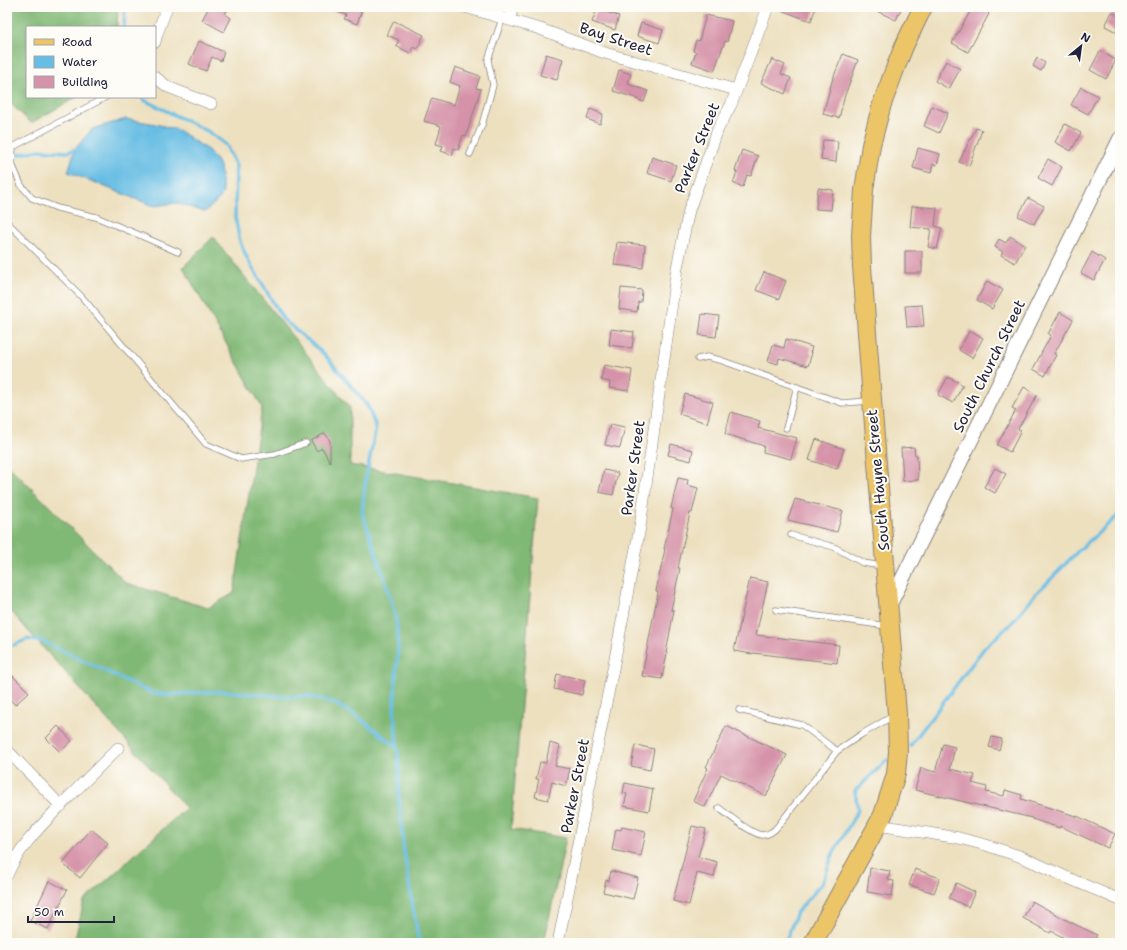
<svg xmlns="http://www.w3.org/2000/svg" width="1127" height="950" font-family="'Shantell Sans',sans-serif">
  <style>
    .forest { fill: #80b874; stroke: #516d58 }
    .water { fill: #67bde4; stroke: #447090 }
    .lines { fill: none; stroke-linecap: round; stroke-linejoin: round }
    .stream { stroke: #67bde4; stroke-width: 3.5 }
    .building { fill: #d592a8 }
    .service-casing { stroke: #88817d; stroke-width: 7 }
    .minor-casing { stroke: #88817d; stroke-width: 12 }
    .tertiary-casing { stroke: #88817d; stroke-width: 16 }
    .primary-casing { stroke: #88817d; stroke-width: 20 }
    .service { stroke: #fff; stroke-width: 5.5 }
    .minor { stroke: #fff; stroke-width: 11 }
    .tertiary { stroke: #fff; stroke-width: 14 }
    .primary { stroke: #edc569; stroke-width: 18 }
    .labels { text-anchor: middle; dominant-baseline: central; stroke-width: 4; stroke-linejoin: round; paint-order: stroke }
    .street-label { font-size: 15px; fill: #22223b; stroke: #fdfcf7 }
  </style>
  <rect width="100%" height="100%" fill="#fdfcf7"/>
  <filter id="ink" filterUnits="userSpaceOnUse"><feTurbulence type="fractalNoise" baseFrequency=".025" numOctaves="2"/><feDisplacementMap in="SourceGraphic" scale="8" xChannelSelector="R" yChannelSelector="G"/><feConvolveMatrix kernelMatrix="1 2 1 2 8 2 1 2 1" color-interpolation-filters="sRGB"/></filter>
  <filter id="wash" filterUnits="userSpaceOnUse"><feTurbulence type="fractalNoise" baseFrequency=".012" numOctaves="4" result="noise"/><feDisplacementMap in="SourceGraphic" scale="16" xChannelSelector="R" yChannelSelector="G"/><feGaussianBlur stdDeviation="0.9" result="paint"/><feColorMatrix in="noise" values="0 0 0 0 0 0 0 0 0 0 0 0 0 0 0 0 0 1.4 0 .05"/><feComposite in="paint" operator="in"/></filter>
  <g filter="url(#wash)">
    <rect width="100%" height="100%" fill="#ede0bf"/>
    <path class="forest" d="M7 7H118L117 27H27V97H77L31 123 7 100Z
      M213 237 350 408V465L538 498 511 829 566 838 544 943H74L84 901 186 808 7 607V464L126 583 208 608 234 593 262 407 183 267Z"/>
    <path class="water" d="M126 119 156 124 178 130 209 151 220 166 223 192 220 198 205 212 177 203 153 206 68 172 75 149 92 129Z"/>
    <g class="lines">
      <path class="stream" d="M124 27 125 7
        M142 97 144 100 209 132 226 145 236 166 235 217 240 242 248 260 283 319 325 355 367 405 376 427 366 477 362 512 388 589 397 624 398 649 394 709 399 768V799L404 853 419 943
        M7 157 40 150 68 152 75 149
        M14 645 28 639 44 642 152 693 169 695 223 691 291 697 307 696 332 702 354 714 397 747
        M910 746 985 647 1011 624 1035 594 1048 582 1079 550 1120 514
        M785 943 797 912 823 882 832 856 858 810 855 791 887 760"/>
    </g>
    <g id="blocks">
      <path class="building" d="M209 7H229L225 14 231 18 224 32 202 20Z
        M326 7H363L357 24 344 19 346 15 326 8Z
        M775 7H816L811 21 775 8Z
        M868 7H902L896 20Z
        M973 7H991L988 13 989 14 968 52 952 43Z
        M597 9 619 16 615 30 592 22Z
        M1112 12 1120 17V34L1105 26Z
        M706 15 732 21 727 42 725 41 714 71 692 63 696 52 693 51 696 40 699 41Z
        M394 21 424 35 417 49 413 47 410 53 396 46 399 40 387 35Z
        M641 23 663 30 659 43 637 36Z
        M199 41 224 52 221 61 212 57 206 71 189 64Z
        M1100 51 1116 60 1106 79 1090 70Z
        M546 54 563 59 557 80 540 75Z
        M843 54 858 60 845 95 839 118 823 114 832 81Z
        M1037 58 1045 63 1041 71 1033 66Z
        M772 59 785 65 781 74 791 78 785 94 761 83Z
        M946 61 960 69 949 89 935 81Z
        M455 67 480 76 476 88 481 89 466 136 463 135 458 150 454 148 452 155 441 151 443 146 436 144 441 126 424 121 432 98 454 105 460 86 450 82Z
        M619 70 631 74 628 84 648 91 644 102 636 99V98L613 91Z
        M1081 87 1098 96 1088 114 1071 105Z
        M932 106 948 113 939 133 924 126Z
        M590 109 603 114 600 124 587 119Z
        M1065 124 1081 133 1071 151 1055 142Z
        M976 128 982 130 969 166 959 162Z
        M823 140 838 141 836 162 821 160Z
        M918 148 940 154 937 165 933 164 931 173 913 168Z
        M742 150 758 156 751 176 747 175 743 187 733 183 737 172 735 171Z
        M652 157 676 165 671 181 647 173Z
        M1048 159 1062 167 1052 186 1038 178Z
        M818 188 833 190 831 210 816 209Z
        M1028 198 1044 206 1034 224 1018 216Z
        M912 206 937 208 935 226 942 228 937 249 928 247 931 229 910 227Z
        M1010 236 1025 245 1015 263 1001 255 1003 252 995 247 999 239 1006 243Z
        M617 242 645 245 643 268 614 265Z
        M905 251H922V273H905Z
        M1092 252 1105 260 1094 280 1081 273Z
        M764 272 786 281 779 299 756 290Z
        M987 281 1003 290 992 309 977 300Z
        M621 288 642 290 641 302H638L637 312 619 309Z
        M922 305 924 326 907 327 905 306Z
        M1060 312 1073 320 1054 354 1056 355 1045 376 1033 369 1051 335 1048 334Z
        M702 314 719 316 716 337 699 335Z
        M611 329 634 332 632 348 609 345Z
        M970 330 983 338 972 358 959 350Z
        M786 339 812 347 810 353H812L808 366 779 358 778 364 768 361 773 345 784 348Z
        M604 365 632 370 629 391 609 388 610 382 601 380Z
        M948 377 963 385 953 403 938 395Z
        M1024 387 1037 395 1018 429 1021 431 1010 452 997 445 1016 410 1012 408Z
        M685 394 713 402 707 423 679 414Z
        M731 412 760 421 758 428 797 438 791 459 763 452 764 446 725 434Z
        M610 424 625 427 620 448 605 445Z
        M325 433 330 441V462L322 448 317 451 311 441Z
        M816 439 844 449 837 469 809 460Z
        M671 444 693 450 691 461 668 455Z
        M914 447 915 455H917L918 480 903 481 901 448Z
        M995 468 1006 474 995 493 984 487Z
        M604 470 618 473 613 495 599 492Z
        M678 478 688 480 687 485 698 488 692 513H690L678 568H680L671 610H674L666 653H667L662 679 642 676 658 592 656 591 665 549H664L673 509 671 508Z
        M795 499 843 511 837 532 788 520Z
        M750 578 768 582 756 635 839 645 837 663 753 653 752 654 734 651Z
        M557 674 585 680 582 695 554 689Z
        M12 675 29 692 15 705 7 696V680Z
        M58 726 72 741 60 752 46 738Z
        M726 726 787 755 766 796 721 774 705 807 693 801 708 768 706 767Z
        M992 737 1002 739 999 750 989 747Z
        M550 743 560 746 555 766 570 769 566 786 552 782 548 800 535 797 539 779H536L540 762 546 763Z
        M943 744 955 747 950 769 975 775 972 783 987 787 986 792 1004 796 1005 790 1022 795 1021 799 1079 817 1115 834 1108 848 1060 826V828L1032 819V818L915 790 921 768 935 772Z
        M635 745 654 749 650 770 631 766Z
        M625 783 653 789 649 811 624 806 627 794 623 793Z
        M692 826 706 829 698 857 717 862 714 877 697 873 689 905 673 901Z
        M622 827 646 832 641 856 612 850 616 829 621 830Z
        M91 829 108 843 80 878 63 864Z
        M870 868 890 871 888 880 894 881 892 896 867 892Z
        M915 869 940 878 934 893 909 885Z
        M611 871 638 878 633 899 603 892 606 880 609 881Z
        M49 881 67 890 48 929 30 921Z
        M956 883 975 892 968 907 949 898Z
        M1032 901 1068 921 1097 935 1093 943H1074L1051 931 1050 933 1023 918Z"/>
    </g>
  </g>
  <g filter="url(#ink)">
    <use href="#blocks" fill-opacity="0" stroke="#88817d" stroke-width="1"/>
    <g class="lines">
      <g class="service-casing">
        <path id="service" d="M13 147 12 164 21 185 32 198 57 208 96 217 137 234 178 252
          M7 151 13 147 106 97
          M470 154 482 125 493 85 488 60 502 19
          M7 222 81 296 206 444 241 459 275 454 306 443
          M698 359 707 357 720 360 842 403 869 401
          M786 428 797 387
          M791 535 834 547 863 563 882 566
          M776 610 887 626
          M739 710 802 725 837 751 862 734 893 716
          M719 808C728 815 751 834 762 835 768 835 774 831 778 826L837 751"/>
      </g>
      <g class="minor-casing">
        <path id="minor" d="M465 7 540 29 605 53 736 90
          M509 20 513 7
          M155 42 157 34 167 7
          M155 77 168 87 211 104
          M7 750 61 806
          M878 825 959 838 986 845 1022 857 1075 881 1120 900
          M7 875C19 847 40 827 61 805 80 786 99 767 118 748
          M558 943 613 669 640 527 677 268 689 210 718 129 731 105 768 7"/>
      </g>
      <g class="tertiary-casing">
        <path id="tertiary" d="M888 608 1120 139"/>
      </g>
      <g class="primary-casing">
        <path id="primary" d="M813 943 883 815 896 774 898 752 897 714 872 400 862 266 861 236 864 190 871 145 882 104 895 69 904 46 923 7"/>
      </g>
      <use href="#service" class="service"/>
      <use href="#minor" class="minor"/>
      <use href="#tertiary" class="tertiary"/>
      <use href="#primary" class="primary"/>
    </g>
  </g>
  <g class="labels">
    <g class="street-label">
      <text transform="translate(616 39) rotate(18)">Bay Street</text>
      <text transform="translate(697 148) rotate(-68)">Parker Street</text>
      <text transform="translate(989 366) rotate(-64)">South Church Street</text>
      <text transform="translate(633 468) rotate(-82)">Parker Street</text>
      <text transform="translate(878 480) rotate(-95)">South Hayne Street</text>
      <text transform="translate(575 786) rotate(-79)">Parker Street</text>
    </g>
  </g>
  <rect width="1127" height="950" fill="none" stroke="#fdfcf7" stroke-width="24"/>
  <rect x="26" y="26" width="130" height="72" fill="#fdfcf7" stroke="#a5a5ac"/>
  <rect x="34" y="39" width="20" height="6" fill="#edc569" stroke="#a5a5ac"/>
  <text x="62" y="46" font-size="12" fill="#22223b">Road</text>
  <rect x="34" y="56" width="20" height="12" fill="#67bde4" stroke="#a5a5ac"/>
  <text x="62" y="66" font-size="12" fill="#22223b">Water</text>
  <rect x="34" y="76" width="20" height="12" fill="#d592a8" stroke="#a5a5ac"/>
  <text x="62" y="86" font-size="12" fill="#22223b">Building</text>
  <g transform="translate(1081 46) rotate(29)" stroke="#fdfcf7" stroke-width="3" paint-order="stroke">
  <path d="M0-3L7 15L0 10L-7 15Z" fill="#22223b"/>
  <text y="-6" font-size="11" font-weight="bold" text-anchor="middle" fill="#22223b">N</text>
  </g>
  <path d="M28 916v6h86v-6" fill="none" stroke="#22223b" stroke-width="2"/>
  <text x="34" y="916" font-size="12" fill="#22223b" stroke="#fdfcf7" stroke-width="3" paint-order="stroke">50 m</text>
</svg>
